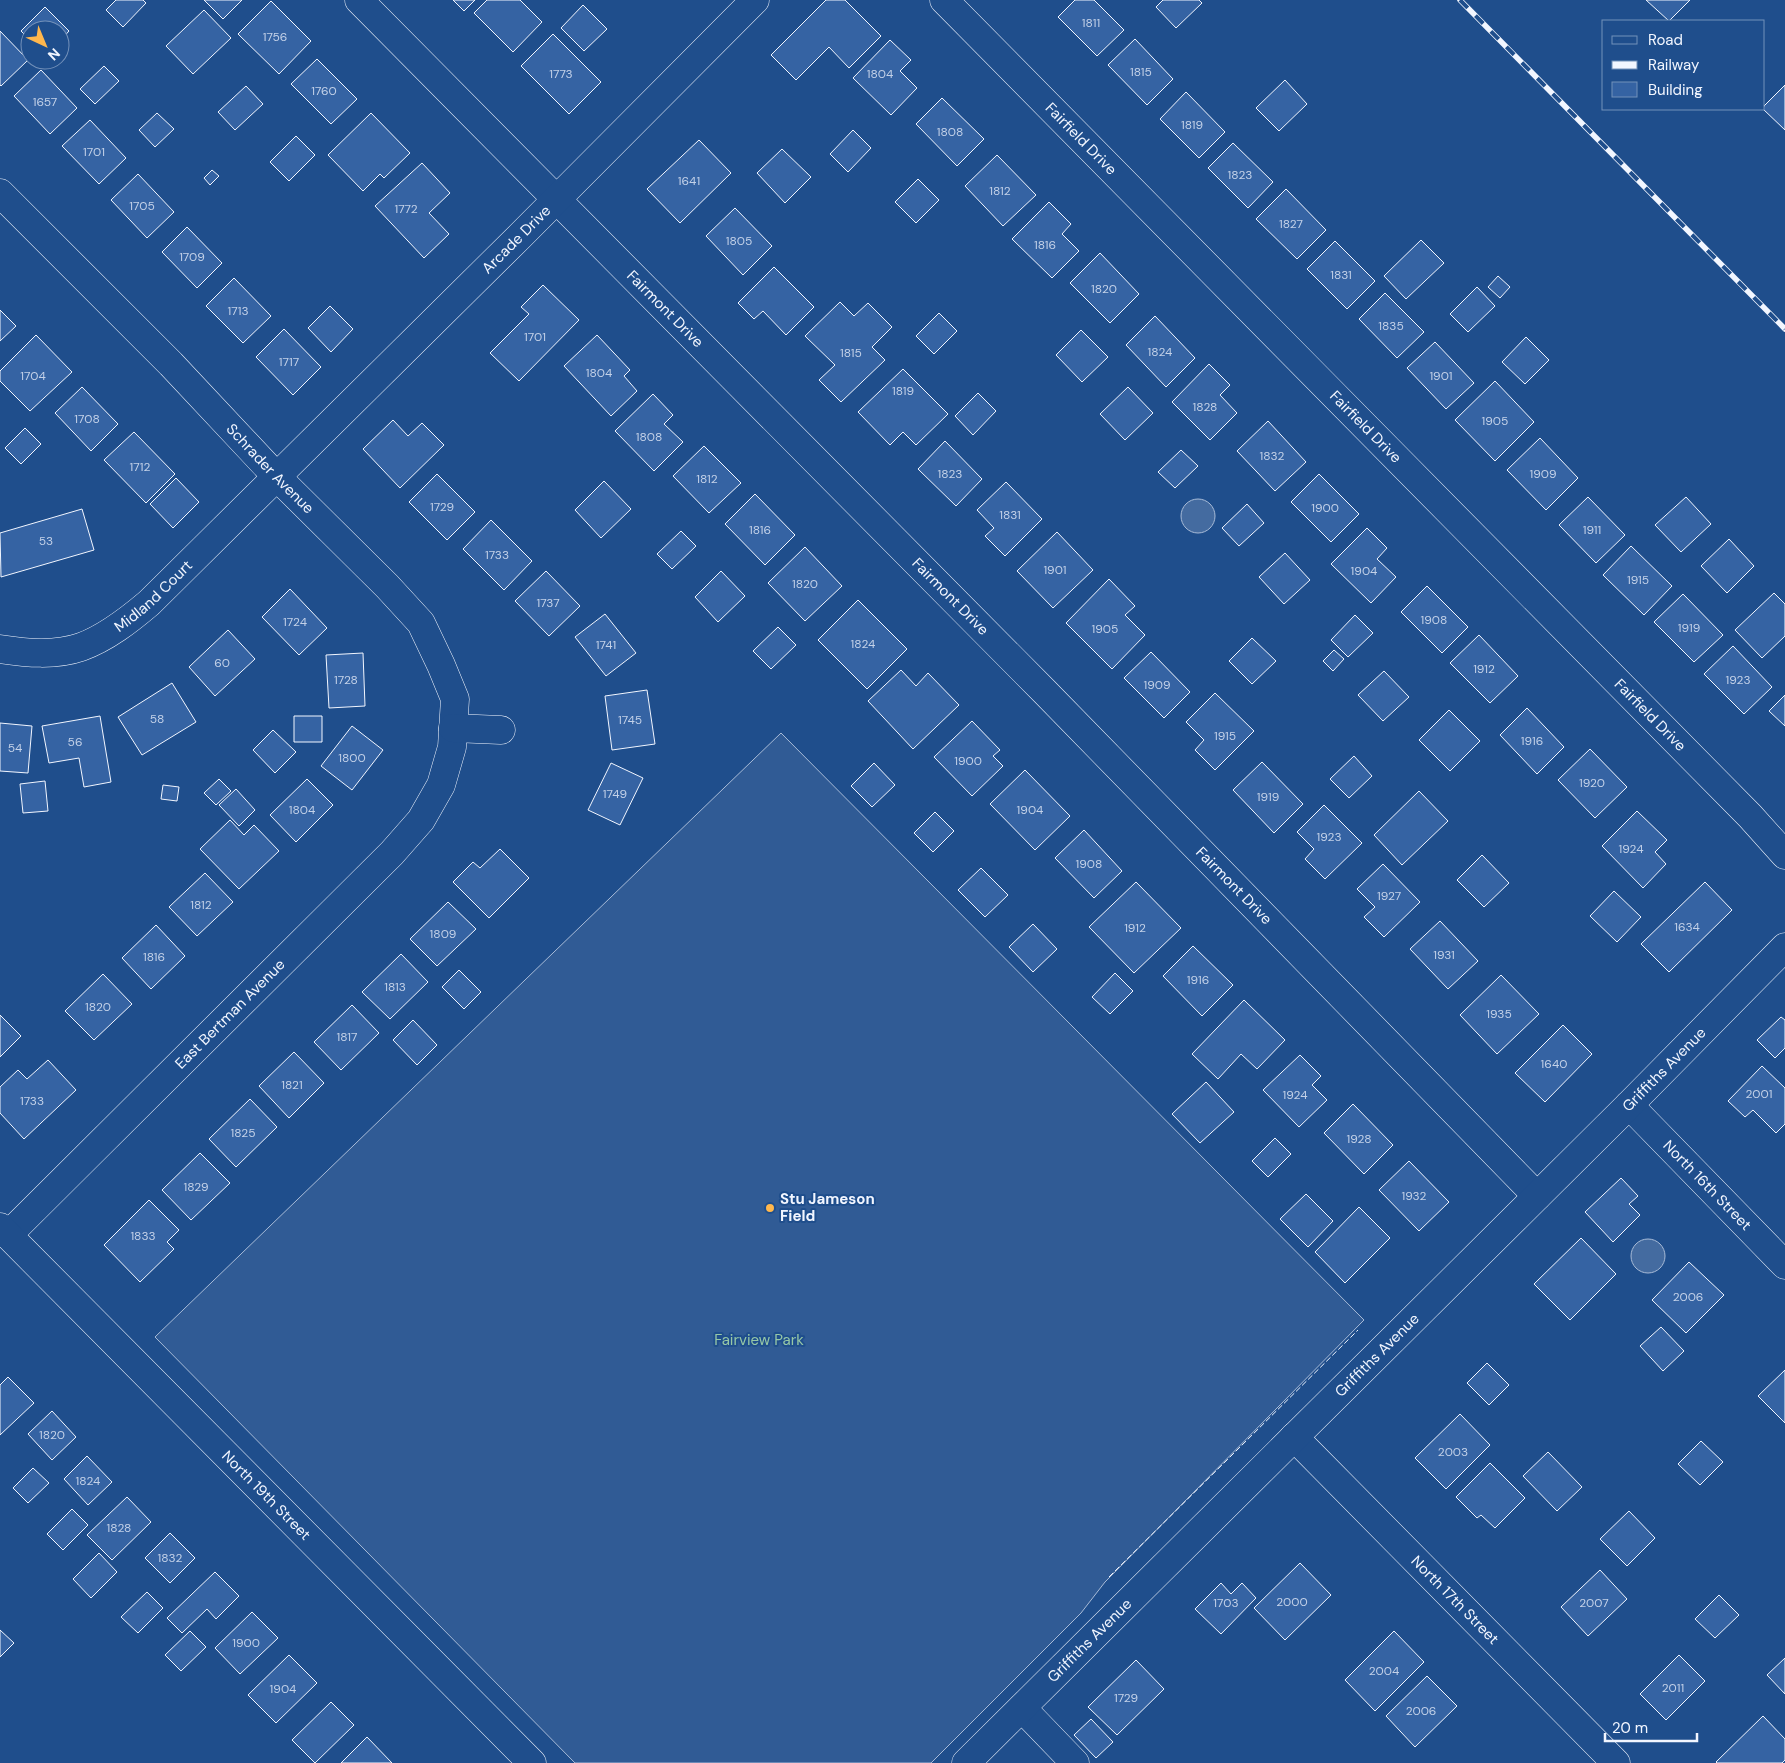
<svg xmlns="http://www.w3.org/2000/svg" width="1785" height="1763" font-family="'DM Sans',sans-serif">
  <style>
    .built { fill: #305b95; stroke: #a8bbd7 }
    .water { fill: #446ba0; stroke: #a8bbd7 }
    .building { fill: #3563a3; stroke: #f2f6ff }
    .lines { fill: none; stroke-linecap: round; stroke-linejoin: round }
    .minor-casing { stroke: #f2f6ff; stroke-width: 29 }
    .minor { stroke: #1f4e8c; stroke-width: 28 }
    .rail-casing { stroke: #f2f6ff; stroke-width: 5.5 }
    .rail { stroke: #1f4e8c; stroke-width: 4; stroke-dasharray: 11; stroke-linecap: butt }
    .fence { stroke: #f2f6ff; stroke-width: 1; stroke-dasharray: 6 2.5; stroke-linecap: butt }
    .poi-dot { fill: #ffb74d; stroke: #1f4e8c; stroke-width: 2 }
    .labels { text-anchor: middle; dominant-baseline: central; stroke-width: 4; stroke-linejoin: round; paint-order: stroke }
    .number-label { font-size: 12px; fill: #c3d1e8 }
    .street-label { font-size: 15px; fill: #f2f6ff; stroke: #1f4e8c }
    .poi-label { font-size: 15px; font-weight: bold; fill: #f2f6ff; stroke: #1f4e8c; text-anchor: start }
    .park-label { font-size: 15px; fill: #97c8a6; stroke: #1f4e8c }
  </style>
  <rect width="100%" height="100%" fill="#1f4e8c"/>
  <path class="built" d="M781 733 1364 1320 1105 1582 1081 1613 931 1763H575L155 1337Z"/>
  <path class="water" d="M1181 516a17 17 0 1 1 34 0a17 17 0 1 1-34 0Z
    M1631 1256a17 17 0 1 1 34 0a17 17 0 1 1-34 0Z"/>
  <path class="building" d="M116 0H143L146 3 123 27 106 10Z
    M204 0H242L223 19Z
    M453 0H475L464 11Z
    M487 0H520L542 22 513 52 474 13Z
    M826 0H845L881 36 849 68 829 47 796 80 771 55Z
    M1075 0H1094L1124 30 1097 56 1058 17Z
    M1163 0H1199L1202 3 1176 28 1156 7Z
    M1646 0H1690L1669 21Z
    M271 1 311 41 279 74 238 34Z
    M583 5 607 29 584 51 561 28Z
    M45 7 69 31 60 41V30H30V40L21 31Z
    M204 10 231 38 193 74 166 46Z
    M0 31 28 60 1 86 0 85Z
    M553 34 601 82 569 114 521 66Z
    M1135 39 1173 79 1147 105 1108 65Z
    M890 40 911 60 900 71 917 88 891 115 853 78Z
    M317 59 357 99 331 124 291 84Z
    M104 66 119 81 95 104 80 89Z
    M41 70 77 108 50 134 14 96Z
    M1285 80 1307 104 1279 131 1256 108Z
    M1785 85V130L1763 109 1764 106Z
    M246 86 263 104 235 130 218 112Z
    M1186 92 1225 132 1199 158 1160 119Z
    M942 98 984 139 957 166 916 124Z
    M157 113 174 129 155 147 139 130Z
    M371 113 410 153 384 178 380 174 363 191 328 155Z
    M90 120 126 158 99 184 62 146Z
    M853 130 871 148 848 172 830 154Z
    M296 136 315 155 289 181 270 162Z
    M699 140 731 173 680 223 647 189Z
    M1233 143 1273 182 1248 208 1208 168Z
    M782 149 811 177 785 203 757 173Z
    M997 155 1036 195 1003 226 965 186Z
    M422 163 450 193 429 213 449 234 424 258 375 206Z
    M212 170 219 176 210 185 204 178Z
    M138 174 174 212 147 238 111 200Z
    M918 179 939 200 916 223 895 202Z
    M1286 189 1326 230 1297 259 1256 219Z
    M1049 202 1071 224 1062 234 1079 251 1052 278 1012 239Z
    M735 208 772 246 743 275 706 236Z
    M187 227 222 263 197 288 162 252Z
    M1421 240 1444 263 1406 299 1384 276Z
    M1335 241 1375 281 1347 309 1307 269Z
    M1100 253 1139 294 1110 323 1070 283Z
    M774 267 814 307 786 335 763 311 754 319 738 303Z
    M1498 276 1510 287 1500 298 1488 287Z
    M234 278 271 316 243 343 206 306Z
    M543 285 579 320 519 381 490 353 529 314 521 307Z
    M1477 287 1495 306 1468 332 1450 314Z
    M1385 293 1424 332 1397 358 1359 319Z
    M840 302 854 316 868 303 892 327 872 347 885 360 841 402 819 380 835 365 805 336Z
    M330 306 353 329 331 352 308 328Z
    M0 310 16 326 0 341Z
    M939 313 957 331 934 354 916 336Z
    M1155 316 1195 358 1166 387 1126 345Z
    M284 329 321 367 293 395 256 357Z
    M1081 330 1108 357 1082 382 1056 355Z
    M36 335 72 372 30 411 0 381V371Z
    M597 335 630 370 624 376 637 391 611 416 564 366Z
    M1526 337 1549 360 1525 384 1502 362Z
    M1435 342 1474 383 1446 409 1407 368Z
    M1209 364 1230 385 1220 395 1237 413 1210 440 1172 402Z
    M903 369 948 414 916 445 903 432 890 445 858 412Z
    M1495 381 1534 422 1495 461 1455 420Z
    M82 387 118 424 91 451 55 413Z
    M1128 387 1153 413 1125 440 1100 414Z
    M978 393 996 411 973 435 955 416Z
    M653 394 673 415 664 424 683 442 654 471 615 431Z
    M393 420 408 436 422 423 444 445 400 488 363 449Z
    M1268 421 1306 462 1275 491 1237 451Z
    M25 428 41 444 21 464 5 448Z
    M134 432 175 474 146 503 104 460Z
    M1540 438 1578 478 1546 510 1507 470Z
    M945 441 982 479 956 506 918 469Z
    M704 446 741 483 709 513 673 476Z
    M1181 450 1198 466 1175 488 1158 472Z
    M437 474 475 512 447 540 409 502Z
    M1319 474 1359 514 1331 542 1291 502Z
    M176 478 199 502 173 528 150 504Z
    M604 481 631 509 601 538 575 510Z
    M1006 482 1042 519 1005 556 985 536 994 528 977 510Z
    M755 494 795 535 765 565 725 524Z
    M1588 497 1625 535 1596 563 1559 525Z
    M1686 497 1711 524 1681 552 1655 525Z
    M1247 504 1264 523 1239 546 1222 528Z
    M82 509 94 550 1 577 0 533Z
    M491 520 532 561 504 590 463 549Z
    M1367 528 1387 548 1377 559 1396 577 1371 603 1331 564Z
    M681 531 696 546 672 569 657 554Z
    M1057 532 1093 570 1053 608 1017 571Z
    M1729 539 1754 566 1727 593 1701 566Z
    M1631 546 1672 586 1644 615 1603 575Z
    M805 547 842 586 805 621 768 583Z
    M1285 553 1310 580 1284 604 1259 577Z
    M546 571 580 606 549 636 515 601Z
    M721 571 745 596 718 622 695 597Z
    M1109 579 1135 606 1125 615 1145 635 1112 669 1066 623Z
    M1427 586 1468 627 1442 653 1401 612Z
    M290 589 327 628 299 655 262 617Z
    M1774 593 1785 604V636L1762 658 1735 630Z
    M1683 594 1723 635 1694 662 1654 622Z
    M858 600 907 649 867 689 818 640Z
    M605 614 636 653 606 676 575 637Z
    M1355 615 1373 633 1348 657 1331 640Z
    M778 627 796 645 771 669 753 651Z
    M228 630 255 659 215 696 189 667Z
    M1479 635 1518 676 1490 703 1450 663Z
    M1252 638 1276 661 1252 684 1229 661Z
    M1733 646 1772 687 1744 714 1704 674Z
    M1334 650 1344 659 1333 671 1323 661Z
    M1151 652 1190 692 1164 718 1124 678Z
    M363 653 365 706 329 708 326 655Z
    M901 670 916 686 928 673 959 705 913 749 868 701Z
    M1384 671 1409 697 1383 721 1358 695Z
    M172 683 196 722 142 755 118 717Z
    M647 690 655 744 612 750 605 696Z
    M1215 693 1254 731 1215 770 1195 750 1204 740 1186 722Z
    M1785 695V726L1769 711Z
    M1527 708 1564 747 1537 774 1500 735Z
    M1449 710 1480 741 1450 771 1419 740Z
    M100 716 111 782 84 787 79 758 49 763 42 726Z
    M294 716H322V742H294Z
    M972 721 1000 750 993 756 1003 766 972 796 934 757Z
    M0 723 32 726 28 773 0 771Z
    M352 726 383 750 352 790 321 766Z
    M273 730 296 752 275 773 253 750Z
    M1590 749 1627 787 1595 818 1558 780Z
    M1354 756 1372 776 1349 798 1330 779Z
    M1262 762 1303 804 1274 833 1233 790Z
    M611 763 643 778 620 825 588 810Z
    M874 763 895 785 872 807 851 786Z
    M1025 770 1070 816 1035 850 990 804Z
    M219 779 231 791 216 805 204 793Z
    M307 779 333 805 296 842 270 815Z
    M45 781 48 811 23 813 20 784Z
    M163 785 179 787 177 801 161 799Z
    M236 789 255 810 239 826 219 805Z
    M1419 791 1448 821 1402 865 1374 835Z
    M1324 805 1362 843 1325 879 1305 859 1314 849 1297 832Z
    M1637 811 1667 840 1655 852 1666 864 1643 888 1602 846Z
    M935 812 954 831 933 852 914 833Z
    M230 820 244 835 254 825 279 851 239 889 200 849Z
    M1084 830 1122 871 1094 898 1055 858Z
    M500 849 529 878 489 918 453 882 473 862 480 868Z
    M1482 855 1509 883 1484 907 1457 880Z
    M1383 864 1420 902 1384 937 1364 917 1375 907 1357 889Z
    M981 868 1008 895 985 917 958 890Z
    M205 873 233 902 197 936 169 907Z
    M1136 882 1181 928 1134 973 1089 927Z
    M1705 882 1732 910 1669 972 1641 944Z
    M1614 891 1641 917 1617 942 1590 916Z
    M448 902 476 929 437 966 410 939Z
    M1440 921 1478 961 1448 989 1410 949Z
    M1033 924 1057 949 1033 972 1009 947Z
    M156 925 185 956 151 989 122 958Z
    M1193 946 1233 985 1202 1016 1163 976Z
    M401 954 428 982 390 1019 362 992Z
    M459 970 481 992 464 1009 442 987Z
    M1115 973 1133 991 1110 1014 1092 997Z
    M103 974 132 1004 94 1040 65 1011Z
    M1501 975 1539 1014 1497 1054 1460 1015Z
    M1244 1000 1285 1040 1257 1069 1241 1054 1218 1079 1192 1054Z
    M352 1005 379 1033 341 1070 314 1042Z
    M0 1015 21 1036 0 1057Z
    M1781 1017 1785 1020V1048L1775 1058 1757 1040Z
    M413 1020 437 1045 417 1065 393 1040Z
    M1563 1025 1592 1054 1545 1102 1515 1073Z
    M294 1052 324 1083 289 1118 259 1086Z
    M1300 1055 1321 1076 1312 1085 1327 1100 1299 1127 1263 1090Z
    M48 1060 76 1090 24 1139 0 1113V1087L18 1070 27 1079Z
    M1762 1066 1785 1088V1124L1776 1133 1753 1110 1745 1117 1728 1101Z
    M1206 1082 1234 1112 1200 1143 1172 1114Z
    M250 1099 277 1127 236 1167 209 1139Z
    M1353 1104 1393 1145 1364 1174 1324 1133Z
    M1275 1138 1291 1154 1268 1177 1252 1161Z
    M200 1153 230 1183 191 1220 162 1190Z
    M1409 1161 1449 1202 1419 1231 1379 1190Z
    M1621 1178 1638 1196 1629 1204 1640 1215 1613 1242 1585 1212Z
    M1306 1194 1333 1221 1308 1247 1280 1219Z
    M149 1200 179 1230 167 1242 174 1249 140 1282 104 1245Z
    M1359 1207 1390 1238 1345 1283 1315 1252Z
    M1581 1238 1616 1274 1570 1320 1534 1284Z
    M1689 1262 1724 1295 1686 1333 1652 1300Z
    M1661 1327 1684 1351 1663 1371 1640 1346Z
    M1487 1363 1509 1385 1489 1405 1467 1383Z
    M1785 1370V1423L1758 1396Z
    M8 1377 34 1403 0 1435V1385Z
    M52 1411 76 1437 52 1460 28 1434Z
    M1460 1414 1490 1445 1446 1489 1415 1458Z
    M1701 1441 1723 1462 1700 1485 1678 1464Z
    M1548 1452 1582 1487 1557 1511 1523 1476Z
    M87 1456 112 1482 88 1505 64 1479Z
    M1490 1463 1525 1498 1495 1528 1481 1515 1477 1518 1456 1497Z
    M33 1468 49 1483 28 1503 13 1488Z
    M127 1497 151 1522 112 1560 87 1535Z
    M72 1509 88 1525 63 1550 47 1534Z
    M1629 1511 1655 1538 1627 1566 1600 1539Z
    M170 1533 195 1558 170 1583 145 1558Z
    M99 1553 117 1572 91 1598 73 1579Z
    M1300 1563 1331 1595 1285 1640 1254 1608Z
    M1600 1570 1627 1599 1588 1636 1561 1607Z
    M215 1572 239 1596 216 1619 207 1609 182 1633 167 1618Z
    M1221 1583 1231 1594 1242 1583 1256 1598 1221 1634 1195 1609Z
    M147 1592 163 1608 138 1633 121 1617Z
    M1719 1595 1739 1615 1715 1638 1695 1619Z
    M252 1612 278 1638 240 1674 215 1648Z
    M0 1630 14 1643 0 1657Z
    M190 1631 206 1647 181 1671 165 1655Z
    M1394 1631 1424 1662 1375 1711 1345 1680Z
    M289 1655 317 1683 276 1723 248 1695Z
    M1679 1655 1705 1681 1666 1720 1640 1694Z
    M1785 1658V1694L1767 1675Z
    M1136 1660 1164 1689 1117 1735 1088 1707Z
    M1427 1676 1457 1706 1415 1747 1386 1716Z
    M331 1702 354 1725 315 1763 292 1740Z
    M1763 1716 1785 1739V1760L1782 1763H1717L1716 1762Z
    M1091 1719 1113 1742 1096 1758 1074 1735Z
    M367 1737 392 1763H341Z"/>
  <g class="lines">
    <g class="minor-casing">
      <g id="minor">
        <path id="s1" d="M359 0 1045 692 1537 1196"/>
        <path id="s2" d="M944 0 1750 816 1785 855"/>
        <path id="s3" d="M0 193 171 364 276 476 387 586 421 623 441 665 455 699 452 747 441 785 421 820 392 853 8 1235"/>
        <path id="s4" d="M0 649C26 653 55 656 81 647 106 638 129 620 149 603L520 236 755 0"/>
        <path d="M453 728 501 730"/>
        <path id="s5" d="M1629 1105 1785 1265"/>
        <path id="s6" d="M0 1227 532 1763"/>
        <path id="s7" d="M1294 1437 1616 1763"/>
        <path d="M1022 1708 1075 1763"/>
        <path id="s8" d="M966 1763 1629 1105 1785 947"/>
      </g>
    </g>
    <use href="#minor" class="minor"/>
    <g class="rail-casing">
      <path id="rail" d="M1460 0 1785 329"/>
    </g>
    <use href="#rail" class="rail"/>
    <path class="fence" d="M1109 1577 1358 1330"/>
  </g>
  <circle class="poi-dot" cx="770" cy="1208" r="5"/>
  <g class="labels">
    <g class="number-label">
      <text x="1091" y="23">1811</text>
      <text x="275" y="37">1756</text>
      <text x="1141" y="72">1815</text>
      <text x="561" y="74">1773</text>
      <text x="880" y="74">1804</text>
      <text x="324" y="91">1760</text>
      <text x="45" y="102">1657</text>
      <text x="1192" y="125">1819</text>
      <text x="950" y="132">1808</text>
      <text x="94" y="152">1701</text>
      <text x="1240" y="175">1823</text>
      <text x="689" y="181">1641</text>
      <text x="1000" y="191">1812</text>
      <text x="142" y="206">1705</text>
      <text x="406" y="209">1772</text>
      <text x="1291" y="224">1827</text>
      <text x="739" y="241">1805</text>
      <text x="1045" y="245">1816</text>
      <text x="192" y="257">1709</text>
      <text x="1341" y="275">1831</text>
      <text x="1104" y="289">1820</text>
      <text x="238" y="311">1713</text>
      <text x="1391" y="326">1835</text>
      <text x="535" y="337">1701</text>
      <text x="1160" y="352">1824</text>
      <text x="851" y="353">1815</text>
      <text x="289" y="362">1717</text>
      <text x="599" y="373">1804</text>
      <text x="33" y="376">1704</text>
      <text x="1441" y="376">1901</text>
      <text x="903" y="391">1819</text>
      <text x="1205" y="407">1828</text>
      <text x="87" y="419">1708</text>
      <text x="1495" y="421">1905</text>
      <text x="649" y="437">1808</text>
      <text x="1272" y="456">1832</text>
      <text x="140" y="467">1712</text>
      <text x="950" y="474">1823</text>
      <text x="1543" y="474">1909</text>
      <text x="707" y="479">1812</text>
      <text x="442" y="507">1729</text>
      <text x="1325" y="508">1900</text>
      <text x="1010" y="515">1831</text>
      <text x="760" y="530">1816</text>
      <text x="1592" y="530">1911</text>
      <text x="46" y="541">53</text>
      <text x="497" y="555">1733</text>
      <text x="1055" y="570">1901</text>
      <text x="1364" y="571">1904</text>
      <text x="1638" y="580">1915</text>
      <text x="805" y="584">1820</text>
      <text x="548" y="603">1737</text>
      <text x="1434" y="620">1908</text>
      <text x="295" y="622">1724</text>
      <text x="1689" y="628">1919</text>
      <text x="1105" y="629">1905</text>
      <text x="863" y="644">1824</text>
      <text x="606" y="645">1741</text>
      <text x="222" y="663">60</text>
      <text x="1484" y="669">1912</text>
      <text x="346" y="680">1728</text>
      <text x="1738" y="680">1923</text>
      <text x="1157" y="685">1909</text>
      <text x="157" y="719">58</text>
      <text x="630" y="720">1745</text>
      <text x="1225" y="736">1915</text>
      <text x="1532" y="741">1916</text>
      <text x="75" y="742">56</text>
      <text x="15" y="748">54</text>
      <text x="352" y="758">1800</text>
      <text x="968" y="761">1900</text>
      <text x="1592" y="783">1920</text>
      <text x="615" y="794">1749</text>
      <text x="1268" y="797">1919</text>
      <text x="302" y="810">1804</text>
      <text x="1030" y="810">1904</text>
      <text x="1329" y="837">1923</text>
      <text x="1631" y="849">1924</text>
      <text x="1089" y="864">1908</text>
      <text x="1389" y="896">1927</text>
      <text x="201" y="905">1812</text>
      <text x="1687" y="927">1634</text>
      <text x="1135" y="928">1912</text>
      <text x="443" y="934">1809</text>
      <text x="1444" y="955">1931</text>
      <text x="154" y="957">1816</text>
      <text x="1198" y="980">1916</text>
      <text x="395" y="987">1813</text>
      <text x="98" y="1007">1820</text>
      <text x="1499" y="1014">1935</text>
      <text x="347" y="1037">1817</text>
      <text x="1554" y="1064">1640</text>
      <text x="292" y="1085">1821</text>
      <text x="1759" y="1094">2001</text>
      <text x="1295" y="1095">1924</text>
      <text x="32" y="1101">1733</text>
      <text x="243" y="1133">1825</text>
      <text x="1359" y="1139">1928</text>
      <text x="196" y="1187">1829</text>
      <text x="1414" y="1196">1932</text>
      <text x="143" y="1236">1833</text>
      <text x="1688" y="1297">2006</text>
      <text x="52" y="1435">1820</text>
      <text x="1453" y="1452">2003</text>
      <text x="88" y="1481">1824</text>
      <text x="119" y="1528">1828</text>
      <text x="170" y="1558">1832</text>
      <text x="1292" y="1602">2000</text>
      <text x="1226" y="1603">1703</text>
      <text x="1594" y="1603">2007</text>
      <text x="246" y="1643">1900</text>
      <text x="1384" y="1671">2004</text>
      <text x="1673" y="1688">2011</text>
      <text x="283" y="1689">1904</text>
      <text x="1126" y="1698">1729</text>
      <text x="1421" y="1711">2006</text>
    </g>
    <g class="street-label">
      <text stroke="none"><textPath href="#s2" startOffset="195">Fairfield Drive</textPath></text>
      <text stroke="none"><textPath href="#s4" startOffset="680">Arcade Drive</textPath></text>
      <text stroke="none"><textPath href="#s1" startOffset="435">Fairmont Drive</textPath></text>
      <text stroke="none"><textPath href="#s2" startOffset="600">Fairfield Drive</textPath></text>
      <text stroke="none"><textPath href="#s3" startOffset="386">Schrader Avenue</textPath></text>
      <text stroke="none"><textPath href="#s4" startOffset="171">Midland Court</textPath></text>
      <text stroke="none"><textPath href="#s1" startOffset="840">Fairmont Drive</textPath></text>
      <text stroke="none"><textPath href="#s2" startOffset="1005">Fairfield Drive</textPath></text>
      <text stroke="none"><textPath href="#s1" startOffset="1245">Fairmont Drive</textPath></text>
      <text transform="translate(230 1014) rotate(-45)">East Bertman Avenue</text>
      <text stroke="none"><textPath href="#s8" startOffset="984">Griffiths Avenue</textPath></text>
      <text stroke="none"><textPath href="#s5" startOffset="112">North 16th Street</textPath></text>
      <text stroke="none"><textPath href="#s8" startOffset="579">Griffiths Avenue</textPath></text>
      <text stroke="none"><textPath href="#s6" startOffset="378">North 19th Street</textPath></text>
      <text stroke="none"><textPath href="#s7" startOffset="229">North 17th Street</textPath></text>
      <text stroke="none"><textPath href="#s8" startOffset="174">Griffiths Avenue</textPath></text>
    </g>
    <g class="poi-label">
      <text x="780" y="1199">Stu Jameson<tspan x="780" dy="17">Field</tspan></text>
    </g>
    <g class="park-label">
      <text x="759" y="1340">Fairview Park</text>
    </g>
  </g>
  <rect x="1602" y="20" width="162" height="90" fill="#1f4e8c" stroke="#7391ba"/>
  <rect x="1612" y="36" width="25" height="8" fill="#1f4e8c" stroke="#7391ba"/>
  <text x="1648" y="45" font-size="15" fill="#f2f6ff">Road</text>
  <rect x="1612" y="61" width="25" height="8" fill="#f2f6ff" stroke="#7391ba"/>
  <text x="1648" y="70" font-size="15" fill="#f2f6ff">Railway</text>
  <rect x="1612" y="82" width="25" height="15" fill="#3563a3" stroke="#7391ba"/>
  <text x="1648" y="95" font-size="15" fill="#f2f6ff">Building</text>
  <g transform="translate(45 45) rotate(136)"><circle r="24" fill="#1f4e8c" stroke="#7391ba"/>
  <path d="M0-4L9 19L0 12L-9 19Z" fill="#ffb74d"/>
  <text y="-8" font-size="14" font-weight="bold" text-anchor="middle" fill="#f2f6ff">N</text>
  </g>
  <path d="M1605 1733v8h92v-8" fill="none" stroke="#f2f6ff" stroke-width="2.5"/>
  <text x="1612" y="1733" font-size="15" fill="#f2f6ff" stroke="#1f4e8c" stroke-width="4" paint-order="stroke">20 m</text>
</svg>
